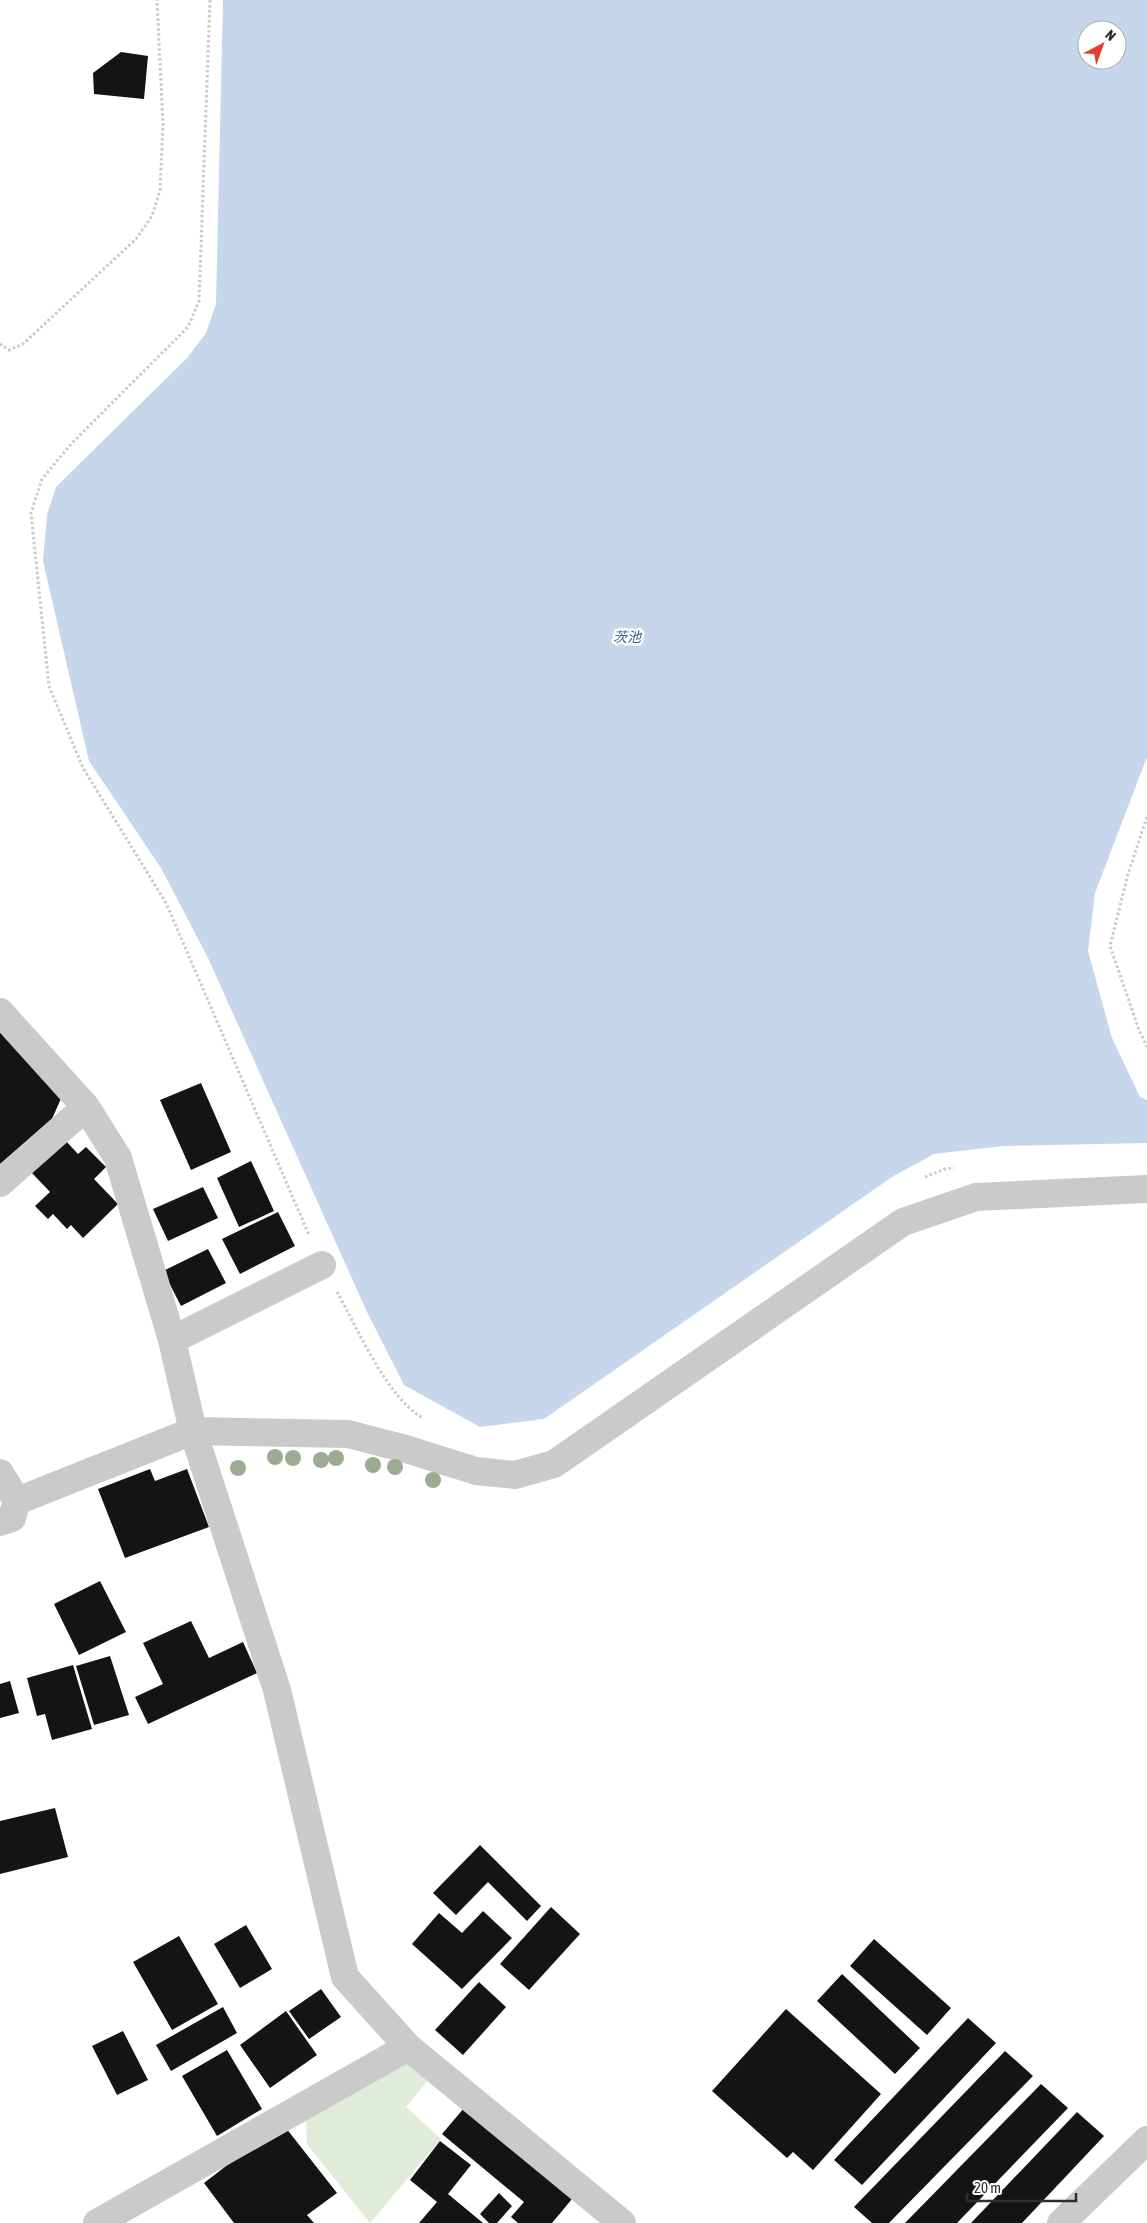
<svg xmlns="http://www.w3.org/2000/svg" width="1147" height="2223" font-family="'Asap Condensed','Noto Sans JP',sans-serif">
  <style>
    .green { fill: #e1ebda }
    .water { fill: #c6d7eb; fill-rule: evenodd }
    .building { fill: #141414 }
    .lines { fill: none; stroke-linecap: round; stroke-linejoin: round }
    .path { stroke: #cacaca; stroke-width: 3; stroke-dasharray: 2.5 2.5; stroke-linecap: butt }
    .minor { stroke: #cacaca; stroke-width: 28 }
    .tree { fill: #9bac93 }
    .labels { text-anchor: middle; dominant-baseline: central; stroke-width: 5; stroke-linejoin: round; paint-order: stroke }
    .water-label { font-size: 14px; font-style: italic; fill: #3c618e; stroke: #fff }
  </style>
  <rect width="100%" height="100%" fill="#fff"/>
  <path class="green" d="M405 2059 428 2080 406 2107 441 2139 370 2223 307 2144 306 2117Z"/>
  <path class="water" d="M223 0H1147V757L1095 893 1088 951 1112 1038 1140 1097 1147 1100V1143L1004 1146 934 1154 892 1177 544 1419 480 1427 404 1385 367 1312 208 958 161 868 89 761 43 561 47 515 56 487 187 358 206 333 216 304ZM1087 30H1117V60H1087Z"/>
  <path class="building" d="M121 52 148 56 144 99 94 94 93 73Z
    M0 1024 63 1094 52 1119 0 1164Z
    M201 1083 231 1152 191 1170 160 1100Z
    M65 1140 78 1154 86 1147 106 1167 94 1179 118 1204 83 1238 71 1225 67 1229 53 1214 48 1219 35 1206 50 1192 31 1172Z
    M251 1161 274 1211 239 1227 217 1178Z
    M203 1187 218 1218 168 1241 153 1209Z
    M278 1212 295 1246 240 1274 222 1239Z
    M208 1249 226 1283 181 1306 163 1271Z
    M150 1469 155 1481 187 1469 209 1527 125 1558 98 1489Z
    M100 1581 126 1632 79 1655 54 1604Z
    M191 1621 209 1658 243 1642 257 1673 148 1724 135 1697 163 1684 143 1643Z
    M110 1656 129 1715 94 1725 76 1666Z
    M73 1665 92 1729 52 1740 45 1714 37 1716 27 1678Z
    M10 1681 19 1713 0 1718V1684Z
    M55 1808 68 1857 0 1874V1821Z
    M480 1845 541 1906 527 1921 488 1882 456 1915 433 1893Z
    M551 1907 580 1934 529 1990 500 1964Z
    M483 1911 512 1938 462 1989 412 1944 439 1913 462 1933Z
    M246 1925 272 1969 240 1988 214 1944Z
    M179 1936 218 2004 172 2030 133 1962Z
    M874 1939 951 2008 927 2035 850 1966Z
    M842 1974 920 2048 895 2074 817 2001Z
    M479 1982 506 2007 463 2055 435 2030Z
    M321 1989 341 2017 309 2039 289 2011Z
    M223 2007 237 2033 171 2071 156 2045Z
    M786 2009 881 2094 813 2170 793 2152 787 2158 712 2091Z
    M286 2011 317 2055 270 2088 240 2045Z
    M968 2018 996 2043 862 2185 834 2160Z
    M123 2031 148 2080 117 2095 92 2046Z
    M227 2050 262 2109 217 2136 182 2076Z
    M1005 2051 1033 2076 889 2223H872L854 2207Z
    M1041 2084 1068 2108 957 2223H905Z
    M464 2108 572 2199 552 2223H518L511 2217 524 2202 442 2134Z
    M1077 2112 1104 2136 1022 2223H971Z
    M282 2123 337 2193 307 2215 314 2223H234L204 2183Z
    M440 2141 471 2165 448 2194 483 2223H419L437 2202 410 2180Z
    M499 2193 512 2206 497 2223H489L480 2214Z"/>
  <g class="lines">
    <path class="path" d="M210 0 199 301 188 327 72 443 42 479 31 513 49 686 83 768 166 903 309 1235
      M0 344 9 350 23 344 136 239 152 216 160 190 163 125 157 0
      M1147 817 1128 874 1110 946 1139 1030 1147 1047
      M925 1177 945 1169 954 1168
      M337 1292C358 1329 387 1398 423 1418"/>
    <path class="minor" d="M0 1012 86 1107 118 1158 172 1340 193 1431 277 1690 345 1977 408 2047 622 2223
      M0 1183 86 1107
      M172 1340 322 1265
      M0 1473 17 1501 193 1431 348 1434 406 1449 476 1471 515 1475 554 1464 903 1222 976 1197 1147 1189
      M0 1522 12 1518 17 1501
      M97 2223 408 2047
      M1061 2223 1147 2140"/>
  </g>
  <g class="tree">
    <circle cx="275" cy="1457" r="8"/>
    <circle cx="293" cy="1458" r="8"/>
    <circle cx="336" cy="1458" r="8"/>
    <circle cx="321" cy="1460" r="8"/>
    <circle cx="373" cy="1465" r="8"/>
    <circle cx="395" cy="1467" r="8"/>
    <circle cx="238" cy="1468" r="8"/>
    <circle cx="433" cy="1480" r="8"/>
  </g>
  <g class="labels">
    <g class="water-label">
      <text x="627" y="637">茨池</text>
    </g>
  </g>
  <g transform="translate(1102 45) rotate(41)"><circle r="24" fill="#ffffff" stroke="#ababab"/>
  <path d="M0-4L9 19L0 12L-9 19Z" fill="#e43f2f"/>
  <text y="-8" font-size="14" font-weight="bold" text-anchor="middle" fill="#2d2d2d">N</text>
  </g>
  <path d="M967 2193v8h109v-8" fill="none" stroke="#2d2d2d" stroke-width="2.5"/>
  <text x="974" y="2193" font-size="15" fill="#2d2d2d" stroke="#ffffff" stroke-width="4" paint-order="stroke">20 m</text>
</svg>
